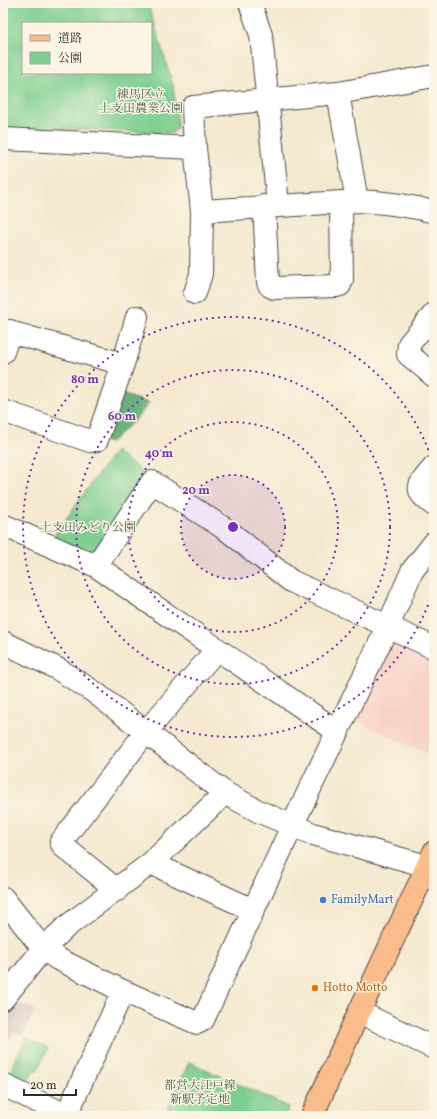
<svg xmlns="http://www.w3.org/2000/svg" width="437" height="1119" font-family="Vollkorn,'Noto Serif JP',serif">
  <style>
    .built { fill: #f6d2c4 }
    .industrial { fill: #d1bfbe }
    .green { fill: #7dcf90; stroke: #547d5e; fill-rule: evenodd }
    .forest { fill: #66b27a; stroke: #486e52 }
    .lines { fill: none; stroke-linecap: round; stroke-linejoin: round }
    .minor-casing { stroke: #494844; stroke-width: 24 }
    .major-casing { stroke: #494844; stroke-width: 24 }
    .minor { stroke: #fff; stroke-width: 22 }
    .major { stroke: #f9bc8a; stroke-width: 22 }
    .ring { fill: none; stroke: #7b2cbf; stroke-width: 2; stroke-dasharray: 2 4 }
    .shop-dot { fill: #3f7fe0; stroke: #fcf5e5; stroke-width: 1.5 }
    .food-dot { fill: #e8710a; stroke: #fcf5e5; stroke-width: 1.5 }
    .labels { text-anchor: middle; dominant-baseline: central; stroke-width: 3; stroke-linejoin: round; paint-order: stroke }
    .park-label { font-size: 12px; fill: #445c49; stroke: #fcf5e5 }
    .shop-label { font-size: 12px; fill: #366cbe; stroke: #fcf5e5; text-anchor: start }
    .food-label { font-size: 12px; fill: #c56008; stroke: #fcf5e5; text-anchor: start }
    .centre { fill: #7b2cbf; stroke: #fcf5e5; stroke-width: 2 }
    .ring-label { font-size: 12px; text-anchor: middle; font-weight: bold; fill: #7b2cbf; stroke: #fcf5e5; stroke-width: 3; stroke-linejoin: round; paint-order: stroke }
  </style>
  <rect width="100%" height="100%" fill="#fcf5e5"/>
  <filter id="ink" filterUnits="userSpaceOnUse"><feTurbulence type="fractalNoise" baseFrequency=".025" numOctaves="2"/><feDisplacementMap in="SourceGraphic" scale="8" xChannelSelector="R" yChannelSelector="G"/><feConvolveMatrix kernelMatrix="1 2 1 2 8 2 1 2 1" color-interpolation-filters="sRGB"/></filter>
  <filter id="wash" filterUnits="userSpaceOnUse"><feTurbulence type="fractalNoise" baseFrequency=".012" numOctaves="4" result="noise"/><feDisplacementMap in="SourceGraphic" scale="16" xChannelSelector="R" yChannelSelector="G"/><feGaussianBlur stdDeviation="0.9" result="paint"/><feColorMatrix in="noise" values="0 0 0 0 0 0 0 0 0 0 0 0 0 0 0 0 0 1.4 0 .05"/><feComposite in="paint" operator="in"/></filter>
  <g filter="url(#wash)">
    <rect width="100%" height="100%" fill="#f4e9cf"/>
    <path class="built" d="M397 639 434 655V757L352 719 389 641Z"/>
    <path class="industrial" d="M12 1000 35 1010 23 1036 14 1032 10 1039 3 1037V1015Z"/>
    <path class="green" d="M3 3H148L173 85 178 128 172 133 43 128 3 132ZM23 23H151V73H23Z
      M115 451 149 477 98 555 58 542 55 534Z
      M26 1038 48 1048 37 1071 33 1070 24 1090 6 1082Z
      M189 1062 289 1107 285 1116H165Z"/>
    <path class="forest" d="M121 394 149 403 136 419 110 443 104 441Z"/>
  </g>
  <g filter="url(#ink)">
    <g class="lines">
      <g class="minor-casing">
        <path id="minor" d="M250 3 261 35 278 205
          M338 93 357 201
          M3 139 195 148 202 211 201 274 195 293
          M195 148 193 107 338 93 434 76
          M264 206 268 282 270 286 274 288 336 286 340 285 342 280 341 202
          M202 211 357 201C383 202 408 205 434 212
          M434 314 409 344 408 354 434 376
          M3 330 123 364 97 440 90 441 3 411
          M3 352 10 331
          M123 364 137 317
          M434 467C418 486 412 489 434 505
          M3 525 96 566 338 732
          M96 566 152 482 227 530 291 581 434 648
          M3 642 58 669 94 692 225 793 260 812 313 834 434 868
          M151 863 253 910
          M117 890 64 847 61 842 146 732 217 649
          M3 898 43 949 58 959 123 991 197 1023 203 1020 292 826 388 626 412 571 434 543
          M3 999 43 949 66 927 151 863 225 793
          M359 1012 434 1048
          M3 1085 66 1115
          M66 1116 123 991"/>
      </g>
      <g class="major-casing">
        <path id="major" d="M312 1116 354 1023 434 852"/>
      </g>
      <use href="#minor" class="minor"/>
      <use href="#major" class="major"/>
    </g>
  </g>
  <circle cx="233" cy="527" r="52" fill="#7b2cbf" fill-opacity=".12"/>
  <g class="ring">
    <circle cx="233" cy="527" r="52"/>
    <circle cx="233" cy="527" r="105"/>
    <circle cx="233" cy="527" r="157"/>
    <path d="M434 588A210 210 0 1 1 434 466"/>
  </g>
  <circle class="shop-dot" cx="323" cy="900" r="4"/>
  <circle class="food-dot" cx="315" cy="988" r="4"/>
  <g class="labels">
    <g class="park-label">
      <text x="141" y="95">練馬区立<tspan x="141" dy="14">土支田農業公園</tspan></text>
      <text x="88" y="528">土支田みどり公園</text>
      <text x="200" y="1086">都営大江戸線<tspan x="200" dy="14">新駅予定地</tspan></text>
    </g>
    <g class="shop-label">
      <text x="331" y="900">FamilyMart</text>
    </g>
    <g class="food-label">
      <text x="323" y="988">Hotto Motto</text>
    </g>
  </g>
  <circle cx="233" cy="527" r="6" class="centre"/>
  <g class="ring-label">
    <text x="85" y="383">80 m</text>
    <text x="122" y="420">60 m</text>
    <text x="159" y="457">40 m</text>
    <text x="196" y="494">20 m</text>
  </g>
  <rect width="437" height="1119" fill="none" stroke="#fcf5e5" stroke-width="16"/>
  <rect x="22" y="22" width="130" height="52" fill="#fcf5e5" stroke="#a8a49b"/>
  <rect x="30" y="35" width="20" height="6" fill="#f9bc8a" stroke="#a8a49b"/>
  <text x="58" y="42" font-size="12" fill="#2b2b2b">道路</text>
  <rect x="30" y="52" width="20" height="12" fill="#7dcf90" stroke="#a8a49b"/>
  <text x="58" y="62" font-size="12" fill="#2b2b2b">公園</text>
  <path d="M24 1089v6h52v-6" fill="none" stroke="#2b2b2b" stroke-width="2"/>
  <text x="30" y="1089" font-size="12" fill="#2b2b2b" stroke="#fcf5e5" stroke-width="3" paint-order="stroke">20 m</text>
</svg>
